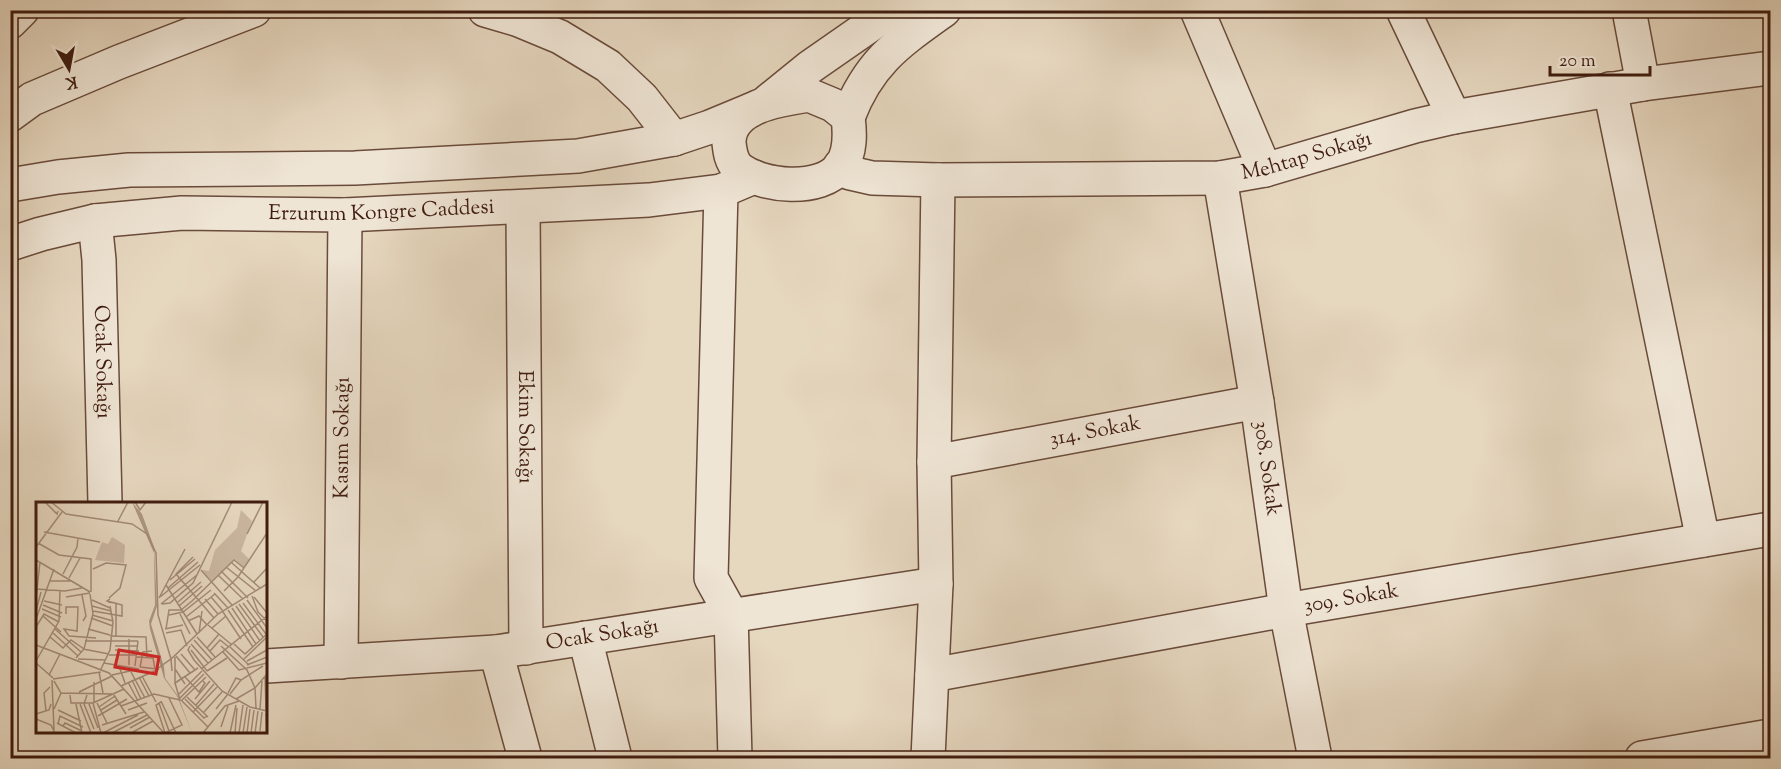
<svg xmlns="http://www.w3.org/2000/svg" width="1781" height="769" font-family="'Sorts Mill Goudy',serif">
  <style>
    .lines { fill: none; stroke-linecap: round; stroke-linejoin: round }
    .minor-casing { stroke: #6a4b3b; stroke-width: 36 }
    .minor { stroke: #efe5d5; stroke-width: 33 }
    .labels { text-anchor: middle; dominant-baseline: central; stroke-width: 4.5; stroke-linejoin: round; paint-order: stroke }
    .street-label { font-size: 21px; fill: #401c0f; stroke: #efe5d5 }
    .inset-road { fill: none; stroke: #a48c79; stroke-width: 1.5 }
    .view { fill: #d62828; fill-opacity: 0.15; stroke: #d62828; stroke-width: 3 }
    .inset-edge { fill: none; stroke: #401c0f; stroke-width: 3 }
  </style>
  <rect width="100%" height="100%" fill="#e6d7bf"/>
  <filter id="stains"><feTurbulence type="fractalNoise" baseFrequency=".00333" numOctaves="4"/><feColorMatrix values="0 0 0 0 .2 0 0 0 0 .09 0 0 0 0 .02 0 0 0 .5 -.17"/></filter>
  <radialGradient id="worn" r=".72"><stop offset=".6" stop-color="#630" stop-opacity="0"/><stop offset="1" stop-color="#630" stop-opacity=".3"/></radialGradient>
  <g class="lines">
    <g class="minor-casing">
      <g id="minor">
        <path d="M485 10 519 20 560 37 608 66 642 98 674 139"/>
        <path d="M1197 10 1265 170"/>
        <path d="M1403 10 1454 117"/>
        <path d="M1629 10 1643 84"/>
        <path d="M10 22 22 10"/>
        <path d="M1610 89 1703 540"/>
        <path d="M809 95 833 105 848 117C850 133 851 152 841 166 821 193 761 187 738 168 731 161 730 152 729 143 728 106 782 99 809 95Z"/>
        <path d="M768 101 810 67 892 10"/>
        <path d="M10 115 32 99 119 62 254 10"/>
        <path d="M848 117C869 62 898 43 944 10"/>
        <path id="s1" d="M840 166 850 173 872 178 938 180 1220 178 1265 170 1415 126 1454 117 1643 84 1770 68"/>
        <path id="s2" d="M1220 178 1257 402 1286 610 1315 758"/>
        <path d="M10 185 58 177 129 170 355 168 578 156 674 139 710 127 751 110"/>
        <path d="M721 191 711 578 731 614 735 758"/>
        <path id="s3" d="M523 208 526 648"/>
        <path id="s4" d="M95 221 99 260 105 503"/>
        <path id="s5" d="M10 244 41 234 95 221 182 213 345 215 649 200 721 191 754 177"/>
        <path id="s6" d="M934 462 1257 402"/>
        <path d="M585 638 615 758"/>
        <path d="M496 652 525 758"/>
        <path id="s7" d="M341 662 345 215"/>
        <path id="s8" d="M266 666 496 652 936 584"/>
        <path id="s9" d="M932 675 1286 610 1770 529"/>
        <path d="M928 758 936 584 934 462 938 180"/>
        <path d="M1642 758 1770 736"/>
      </g>
    </g>
    <use href="#minor" class="minor"/>
  </g>
  <g class="labels">
    <g class="street-label">
      <text stroke="none"><textPath href="#s1" startOffset="472">Mehtap Sokağı</textPath></text>
      <text stroke="none"><textPath href="#s5" startOffset="375">Erzurum Kongre Caddesi</textPath></text>
      <text stroke="none"><textPath href="#s4" startOffset="141">Ocak Sokağı</textPath></text>
      <text stroke="none"><textPath href="#s3" startOffset="219">Ekim Sokağı</textPath></text>
      <text stroke="none"><textPath href="#s6" startOffset="164">314. Sokak</textPath></text>
      <text stroke="none"><textPath href="#s7" startOffset="224">Kasım Sokağı</textPath></text>
      <text stroke="none"><textPath href="#s2" startOffset="294">308. Sokak</textPath></text>
      <text stroke="none"><textPath href="#s9" startOffset="426">309. Sokak</textPath></text>
      <text stroke="none"><textPath href="#s8" startOffset="338">Ocak Sokağı</textPath></text>
    </g>
  </g>
  <g transform="translate(36 502)">
    <rect width="231" height="231" fill="#e6d7bf"/>
    <path d="M205 8 216 19 205 49 214 58 208 66 199 58 176 79 166 68 173 69 179 48 201 26ZM76 35 89 43 88 61 59 58 66 40 72 42Z" fill="#cab7a1"/>
    <path d="M96 0 106 12 118 45 121 104 115 122 128 165 129 176 142 194 156 231 141 194 128 176 114 127 113 119 119 103 118 51Z" fill="#ae9783"/>
    <path class="inset-road" d="M9 0 21 12 22 9M15 0 30 12 96 22 111 32 120 51 122 113 135 157 182 112 231 82M99 0 104 8 110 0M82 19 92 0M8 30 64 40M211 32 227 0M2 41 23 53 55 57V90M0 45 26 10M157 55 140 72 178 116M0 58 54 90M196 61 224 86M190 65 220 89M57 67 70 61 90 63 84 86 73 96M165 68 196 103M185 69 212 96M27 72 41 45 42 36M182 73 207 97M33 76 44 56M134 78 159 57M14 79H36M218 80 231 66M130 83 161 132M132 86 162 60M0 87 29 89 46 86M188 89 202 75 231 31M178 91 192 106M46 93 50 114 47 119M216 94 222 110 231 119M30 95 54 91M124 95 164 63M175 95 187 109M218 95 231 111M0 96 4 60M123 96 149 47M169 97 182 112M56 98 74 106M211 98 231 126M8 99 26 103M72 100 79 101 71 99 74 97M142 100 165 80M80 101V134M207 101 230 132M125 102 161 73M126 102 134 101 157 81 196 0M203 102 227 135M7 103 26 111M56 104 75 109M143 104 166 84M200 104 224 139M196 106 220 142M6 107 25 115M192 108 217 145M0 109 5 90M57 109 86 114V103L79 101M187 110 205 137M30 112V105H42L41 130M144 112 154 132M56 113 77 119M133 113 147 110 175 88M7 114 25 130M150 115 179 92M55 116 77 124M0 117 18 67M152 119 163 114 171 123M172 123 196 143M0 125 8 112 23 120M176 126 190 114M19 127 45 150M52 127 74 133M129 127 147 123M130 127 133 108H145L156 99 198 58 208 66M41 129 28 127 33 134 60 136M17 131 42 154M130 131 145 128 151 144M163 131 166 109M74 134 110 135 111 155M14 135 27 146 35 138 48 147M161 135 179 155M93 137V163M158 138 176 158M49 139H102M155 142 172 161M198 142 209 152 231 132M0 143 73 171 128 231M79 144H102M154 144 152 148 158 158 186 189 214 205 231 209M185 144 211 168 219 186M194 145 213 163M171 146 183 132M47 147 73 152M79 148 103 149M155 148 171 169M174 149 184 138 193 145M187 150 203 168 231 161M145 152 159 168M73 153H101M140 154 154 171M101 155 117 156 119 167M139 155V181L162 166M40 156 48 147 57 112 54 92M42 157 70 158M208 157 231 135M0 159 23 119 24 88M211 159 231 148M0 161 17 176M68 161 103 167M211 163 231 155M83 164 89 181M99 164 102 139M104 165 121 167 135 157 136 169M104 165 107 150 116 149M65 167 74 148 77 120 74 104M139 167 149 182M165 167 231 114M171 169 191 156M63 170 67 191M95 170 109 196M13 173 24 152M76 173 103 167M106 174 120 200M229 174 230 208M103 175 113 194M149 175 163 190 169 181 167 179M17 177 65 170M16 178 18 228M96 178 105 197M18 179 25 191 18 207M92 180 102 199M85 184 123 167M219 186 220 206M43 190 76 174M25 191 76 192M192 191 200 176 205 178M143 192 166 169M194 192 205 178 227 164M34 193 35 201H57L88 187M51 193 48 202 58 227M78 193 90 212M151 195 172 215M144 196 168 172M149 197 168 216 171 214M159 197 174 179M200 197 219 186 231 172M125 199 140 231M145 199 170 175M146 199 172 225M125 200 120 203 129 231 146 223 133 196M57 201 65 231M58 201V180M61 201 71 221M123 201 133 229M40 202 46 231M44 202 55 231M53 202 62 226M160 203 178 182M85 204 118 192 144 198 139 181M63 205 79 194M180 207 192 192M224 207 226 179M22 208 45 219M65 208 81 198M92 208 111 201M10 209 8 191 14 185M157 210 181 185M168 210 186 190M230 211 231 231M0 212 13 208 15 202M62 214 91 197M0 217 15 223 19 231M21 221 40 231M22 222 24 214 47 225M66 223 108 210M27 224 29 221 46 229M185 225 192 204M94 226 114 215M224 229 226 210M97 230 117 219M67 231 102 213M76 231 111 213M167 231 189 204 203 199M194 231 200 203M199 231 201 206M203 231 207 203M207 231 211 205M211 231 214 207M215 231 218 208M219 231 222 209"/>
    <path class="view" d="M83 148 123 155 120 172 79 165Z"/>
    <rect width="231" height="231" class="inset-edge"/>
  </g>
  <rect width="1781" height="769" fill="none" stroke="#e6d7bf" stroke-width="36"/>
  <rect x="12" y="12" width="1757" height="745" fill="none" stroke="#401c0f" stroke-width="3"/>
  <rect x="18" y="18" width="1745" height="733" fill="none" stroke="#401c0f" stroke-width="1.5"/>
  <g transform="translate(69 69) rotate(170)" stroke="#efe5d5" stroke-width="4.5" paint-order="stroke">
  <path d="M0-4.5L10 22L0 15L-10 22Z" fill="#401c0f"/>
  <text y="-9" font-size="16" font-weight="bold" text-anchor="middle" fill="#401c0f">K</text>
  </g>
  <path d="M1550 66v9h100v-9" fill="none" stroke="#401c0f" stroke-width="3"/>
  <text x="1559" y="66" font-size="18" fill="#401c0f" stroke="#efe5d5" stroke-width="4.5" paint-order="stroke">20 m</text>
  <rect width="100%" height="100%" filter="url(#stains)"/>
  <rect width="100%" height="100%" fill="url(#worn)"/>
</svg>
